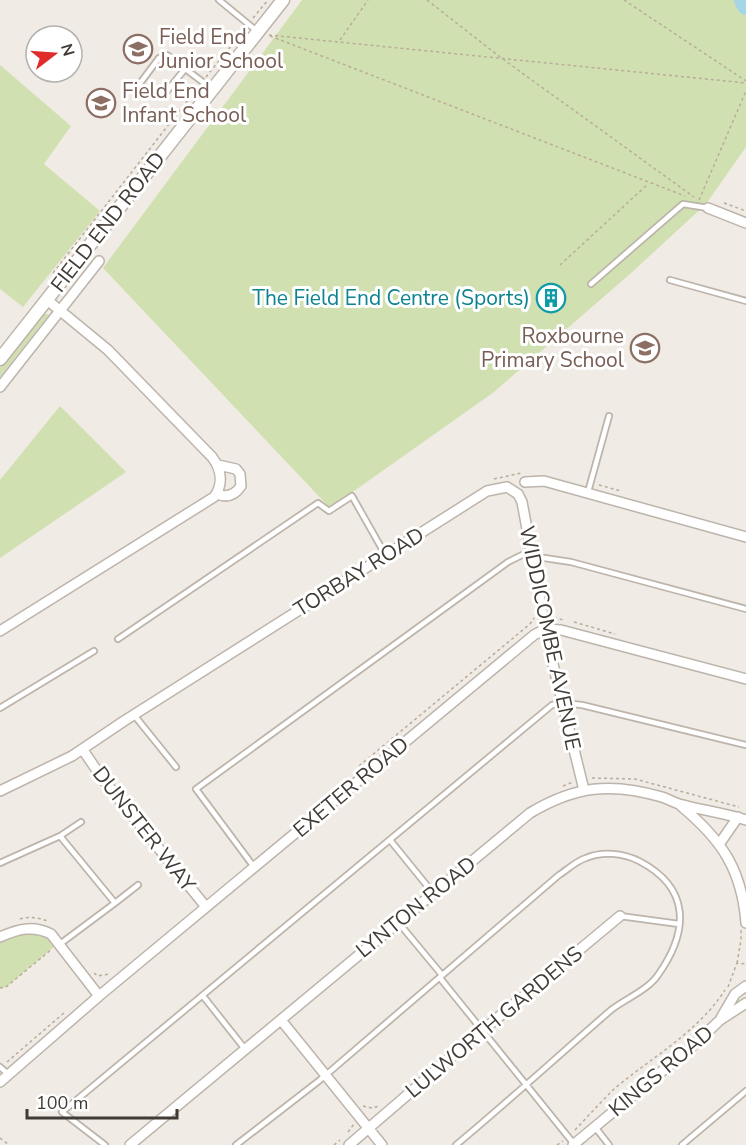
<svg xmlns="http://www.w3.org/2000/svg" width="746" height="1145" font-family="'Nunito Sans',sans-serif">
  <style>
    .green { fill: #d1e0b1 }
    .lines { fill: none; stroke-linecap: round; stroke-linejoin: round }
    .river { stroke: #a6d5e6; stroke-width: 18 }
    .service-casing { stroke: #bdb4ab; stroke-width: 8 }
    .minor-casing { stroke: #bdb4ab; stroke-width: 12 }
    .tertiary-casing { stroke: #bdb4ab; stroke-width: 15 }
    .path { stroke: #baab9b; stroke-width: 1.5; stroke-dasharray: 3 3; stroke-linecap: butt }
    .service { stroke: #fff; stroke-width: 4.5 }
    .minor { stroke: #fff; stroke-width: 9 }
    .tertiary { stroke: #fff; stroke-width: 12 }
    .labels { text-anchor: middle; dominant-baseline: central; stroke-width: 6; stroke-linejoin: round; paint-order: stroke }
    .education-label { font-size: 21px; fill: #785e54; stroke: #fff; text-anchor: start }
    .street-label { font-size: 21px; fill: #413b35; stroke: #fff }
    .culture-label { font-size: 21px; fill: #0d838f; stroke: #fff; text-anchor: end }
  </style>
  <rect width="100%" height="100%" fill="#f0ebe4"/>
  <path class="green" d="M302 0H746V147L706 204 630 274 494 392 330 508 103 268Z
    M0 65 71 126 44 164 100 211 23 307 0 289Z
    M43 313 49 315 0 377V368Z
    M60 406 126 472 0 558V480Z
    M32 933 44 934 55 946 6 987 0 988V943L21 934Z"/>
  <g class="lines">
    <path class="river" d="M743 0 746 6"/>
    <g class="service-casing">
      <path id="service" d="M219 0 258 32
        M138 86 159 58 167 55 212 89
        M162 97 185 69
        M670 280 746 301
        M591 284 683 204 708 208
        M588 492 609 416
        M531 556 571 562 746 609
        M118 639 318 503 329 511 352 496 386 556
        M0 708 94 651
        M134 715 176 767
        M60 836 81 822
        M390 840 433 893
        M0 863 60 836 115 903 60 944
        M254 867 196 789 508 562 530 551
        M115 903 138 885
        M620 916 679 924
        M398 922 442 975
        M440 978 574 1144
        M203 996 245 1049
        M0 1067 8 1074
        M595 1127 609 1145
        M105 1145 62 1112 552 705 563 703 582 705 746 745
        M236 1145 320 1080 559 875C567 870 576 861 586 858 602 851 623 853 639 861 691 888 689 931 658 975 648 990 625 999 611 1010 559 1055 509 1101 456 1145
        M682 1145 746 1091"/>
    </g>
    <g class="minor-casing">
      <path id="minor" d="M708 208 746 223
        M0 387 99 261
        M525 482 544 481 746 537
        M217 494C227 498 235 495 241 486L240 474 236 469 218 465
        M0 631 214 497C224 484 221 469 212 457L108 350 46 299
        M83 750 102 778 206 907
        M0 791 72 756 124 721 487 491 507 487 518 494 522 502 549 648 584 790
        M681 806C722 840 742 870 746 923
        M720 843 738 817
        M0 937C18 929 33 925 51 934L99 996
        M721 1018 735 994 746 986
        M281 1020 382 1145
        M0 1082 99 996 534 635 545 629 561 630 746 679
        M130 1145 530 813C575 786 611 782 662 797 668 799 673 802 679 804 701 810 724 813 746 820
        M349 1145 483 1030 620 916
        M573 1145 696 1043 720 1020 746 1003"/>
    </g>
    <g class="tertiary-casing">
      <path id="tertiary" d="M0 359 283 0"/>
    </g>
    <path class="path" d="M427 0 500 57 694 197
      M624 0 746 81
      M253 18 268 0
      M269 35 746 83
      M270 36 685 196
      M340 40 368 0
      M206 77 243 31
      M699 200 746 91
      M724 203 746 211
      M560 265 648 184
      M53 273 198 87
      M494 479 521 473
      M599 485 621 491
      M554 617 563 620
      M574 622 615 634
      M359 766 530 624 534 618
      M592 778 635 779 739 807
      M563 786 573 782
      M20 919C29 916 39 918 48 921
      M737 963 741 940V930
      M94 973 98 976 109 974
      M728 987 737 963 746 964
      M0 988 6 987 52 949
      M7 1062 65 1012
      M363 1106 372 1108 379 1106
      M575 1130C588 1116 601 1102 614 1089 652 1057 697 1033 725 990
      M348 1132 354 1124
      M0 1138 9 1145
      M334 1145 340 1140
      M557 1145 563 1141"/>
    <use href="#service" class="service"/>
    <use href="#minor" class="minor"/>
    <use href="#tertiary" class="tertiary"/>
  </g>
  <defs>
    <g id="school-ring" transform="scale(1.5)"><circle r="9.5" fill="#fff" stroke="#8d6e63" stroke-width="1.5"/><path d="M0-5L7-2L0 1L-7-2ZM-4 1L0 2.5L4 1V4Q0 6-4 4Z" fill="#8d6e63"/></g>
    <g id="building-ring" transform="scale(1.5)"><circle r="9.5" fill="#fff" stroke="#0f9aa8" stroke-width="1.5"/><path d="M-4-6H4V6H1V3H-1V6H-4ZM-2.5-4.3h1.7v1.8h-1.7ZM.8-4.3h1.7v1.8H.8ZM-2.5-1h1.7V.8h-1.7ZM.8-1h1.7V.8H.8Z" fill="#0f9aa8"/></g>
  </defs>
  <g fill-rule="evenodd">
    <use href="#school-ring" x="138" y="49"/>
    <use href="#school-ring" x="101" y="103"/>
    <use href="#building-ring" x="551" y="298"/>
    <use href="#school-ring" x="645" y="348"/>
  </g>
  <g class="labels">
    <g class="education-label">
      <text x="159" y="37">Field End<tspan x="159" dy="24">Junior School</tspan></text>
      <text x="122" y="91">Field End<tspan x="122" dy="24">Infant School</tspan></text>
      <text x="624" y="336" text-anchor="end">Roxbourne<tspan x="624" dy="24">Primary School</tspan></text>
    </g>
    <g class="street-label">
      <text transform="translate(108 222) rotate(-52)">FIELD END ROAD</text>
      <text transform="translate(359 572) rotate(-32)">TORBAY ROAD</text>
      <text transform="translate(550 638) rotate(78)">WIDDICOMBE AVENUE</text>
      <text transform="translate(351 787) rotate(-40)">EXETER ROAD</text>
      <text transform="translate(144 829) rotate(52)">DUNSTER WAY</text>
      <text transform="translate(416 907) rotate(-39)">LYNTON ROAD</text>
      <text transform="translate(494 1022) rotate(-40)">LULWORTH GARDENS</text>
      <text transform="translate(661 1071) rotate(-40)">KINGS ROAD</text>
    </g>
    <g class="culture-label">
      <text x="530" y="298">The Field End Centre (Sports)</text>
    </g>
  </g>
  <g transform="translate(54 54) rotate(73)"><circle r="28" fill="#ffffff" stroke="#b3b1ae" stroke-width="1.5"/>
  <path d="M0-4.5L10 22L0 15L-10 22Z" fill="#e02d2b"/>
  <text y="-9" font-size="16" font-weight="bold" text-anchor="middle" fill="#413b35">N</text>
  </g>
  <path d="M27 1109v9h150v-9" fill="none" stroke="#413b35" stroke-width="3"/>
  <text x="36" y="1109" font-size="18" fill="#413b35" stroke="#ffffff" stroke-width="4.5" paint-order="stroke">100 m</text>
</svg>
